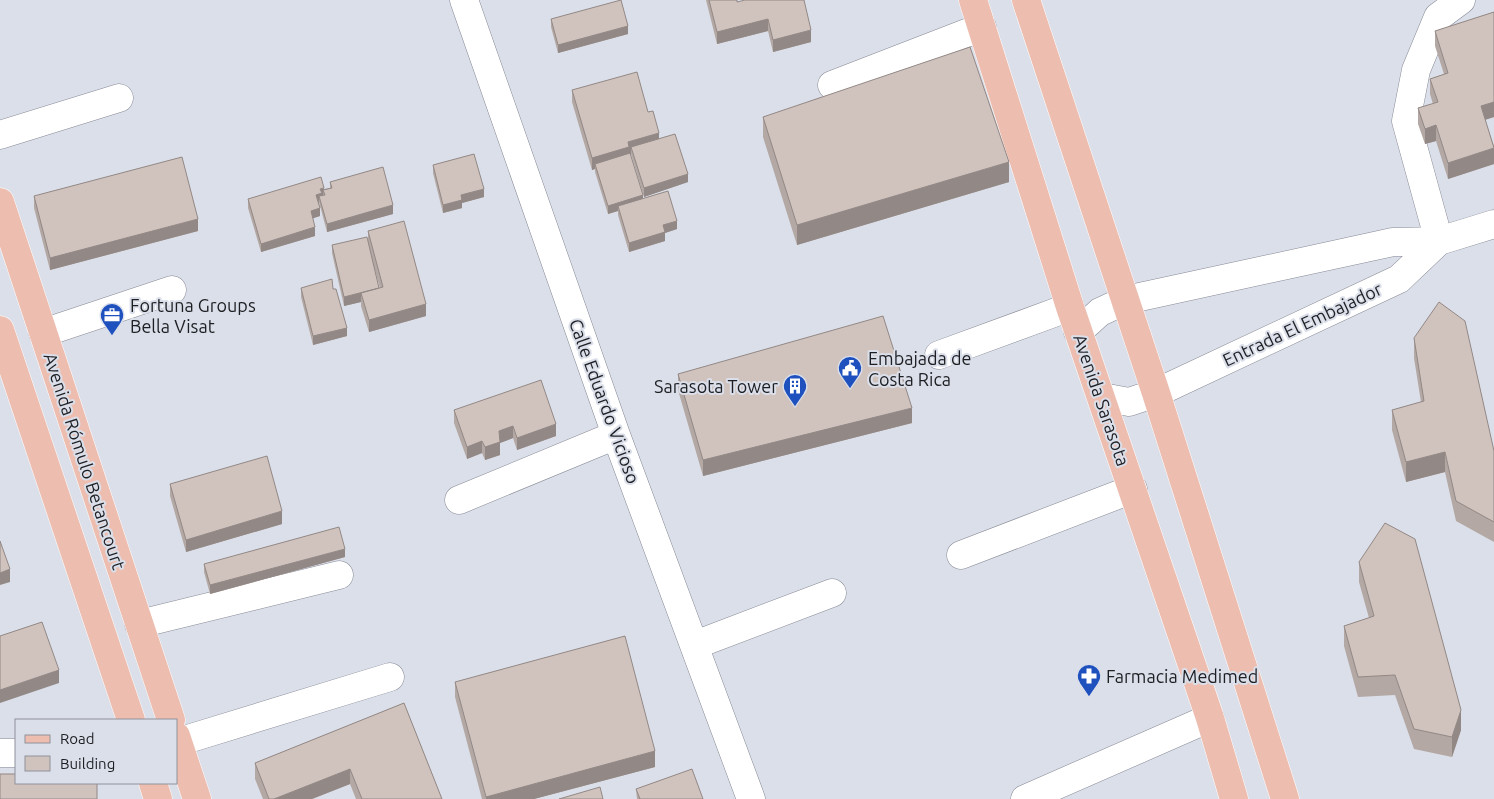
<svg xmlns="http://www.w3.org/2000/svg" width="1494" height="799" font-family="Ubuntu,sans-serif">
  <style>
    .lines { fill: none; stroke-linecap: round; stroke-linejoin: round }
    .minor-casing { stroke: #878a95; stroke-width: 29 }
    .major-casing { stroke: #fff; stroke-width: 29 }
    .minor { stroke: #fff; stroke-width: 28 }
    .major { stroke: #edbeb0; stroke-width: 28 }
    .wall { fill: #b3a8a3; fill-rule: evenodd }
    .shaded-wall { fill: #928885 }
    .building { fill: #d0c3be; stroke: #928885 }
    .labels { text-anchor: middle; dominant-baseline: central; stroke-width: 4; stroke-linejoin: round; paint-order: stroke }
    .poi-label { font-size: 18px; fill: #1e1f23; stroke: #dbdfea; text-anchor: start }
    .street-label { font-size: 18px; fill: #1e1f23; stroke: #dbdfea }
  </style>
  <rect width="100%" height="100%" fill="#dbdfea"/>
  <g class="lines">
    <g class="minor-casing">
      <path id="minor" d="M464 0 616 435 751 799
        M832 85 982 27
        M0 135 119 98
        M1439 241 1406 121 1416 70 1438 17 1461 0
        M1078 332 1100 312 1126 300 1393 242 1439 241 1494 224
        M43 333 172 290
        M939 355 1070 307
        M1102 397 1129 402 1156 393 1399 279 1439 241
        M459 500 616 435
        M961 555 1133 489
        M139 624 339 575
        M695 645 832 593
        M178 742 390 677
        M0 753H16
        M1025 799 1210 718"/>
    </g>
    <g class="major-casing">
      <path id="major" d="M973 0 1070 307 1210 718 1234 799
        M1026 0 1156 393 1285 799
        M0 202 171 720
        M0 330 131 720
        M176 736 197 799
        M153 783 158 799"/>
    </g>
    <use href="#minor" class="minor"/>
    <use href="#major" class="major"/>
  </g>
  <path class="wall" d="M706 0H737V2L811 42 773 52 768 31 717 44Z
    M1494 12V117L1485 120 1494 146V164L1448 179 1436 141 1425 144 1418 124V108L1433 104 1430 94V79L1444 74 1435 46V31Z
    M551 19 628 34 558 53 551 27Z
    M572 90 648 112 659 139 688 182 644 197 631 154H630L643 198 677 229 665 233V241L629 252 618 215V211L608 214 595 172V169L592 170 572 102Z
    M763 117 1009 182 797 245 763 137Z
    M433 165 484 197 462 203V208L443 213 433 173Z
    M330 182 393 214 327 232 319 202V203L320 216 313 218 315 236 261 252 248 208V199L324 189 330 188Z
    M34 196 198 231 50 270 34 208Z
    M368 231 426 316 369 332 361 306V302L344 306 332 253V245L368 240ZM373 263 380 288H379Z
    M301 288 333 289 347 336 313 345 301 297Z
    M1414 338 1494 451V542L1456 521 1445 472 1406 482 1392 430V410L1421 402 1414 358Z
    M678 374 912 423 703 476 678 390Z
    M454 410 556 436 517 450 513 438 500 443V455L485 460 482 453 467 459 454 423Z
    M170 484 282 524 186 552 170 496Z
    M345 557 210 594 204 572V564Z
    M1359 562 1461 730 1452 757 1414 749 1395 695 1358 697 1344 646V626L1369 618 1359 582Z
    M455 682 655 767 534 799H482L455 697Z
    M404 703 442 799H356L350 784 312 799H263L255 779V763Z
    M636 789 703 799H637Z"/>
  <path class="shaded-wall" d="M768 19V31L717 44V32Z
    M628 26V34L558 53V45Z
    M811 30V42L773 52V40Z
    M1494 102V117L1481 121V106Z
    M1436 125V141L1425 144V129Z
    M659 133V146L631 147V154L595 164V169L592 170V158L628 142Z
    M1494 148V164L1448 179V163Z
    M1009 162V182L797 245V225Z
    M688 174V182L644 197V188Z
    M324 188V194L323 190V197L319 196V202L316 203V195L320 189Z
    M484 189V197L462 203V208L443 213V205L461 195Z
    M643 195V203L618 206V211L608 214V206Z
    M393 205V214L327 232V224Z
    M320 208V216L311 219V211Z
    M198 219V231L50 270V258Z
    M677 221V229L665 233V241L629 252V243L663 225Z
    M315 227V236L261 252V244Z
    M361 293V302L344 306V297Z
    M426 304V316L369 332V320Z
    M347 328V336L313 345V336Z
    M912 408V423L703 476V460Z
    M556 424V436L517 450V438Z
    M513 426V438L500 443V455L485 460V447L499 431Z
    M482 441V453L467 459V447Z
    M1445 452V472L1406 482V462Z
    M282 511V524L186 552V540Z
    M345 549V557L210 594V585Z
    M10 569V582L0 585V573Z
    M59 670V683L0 703V690Z
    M1461 710V730L1452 757V737Z
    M655 751V767L534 799H486V797Z
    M350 769V784L312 799H274Z"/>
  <path class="building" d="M621 0 628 26 558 45 551 19Z
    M709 0H737V2L745 0H804L811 30 773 40 768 19 717 32Z
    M1494 12V102L1481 106 1494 148 1448 163 1436 125 1425 129 1418 108 1438 102 1430 79 1448 73 1435 31Z
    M970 47 1009 162 797 225 763 117Z
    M637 72 648 112 653 111 659 133 628 142 629 147 592 158 572 90Z
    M675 134 688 174 644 188 631 147Z
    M630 153 643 195 608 206 595 164Z
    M474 154 484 189 461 195 462 200 443 205 433 165Z
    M182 157 198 219 50 258 34 196Z
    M383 167 393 205 327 224 319 196 325 195 323 190 332 188 330 182Z
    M321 177 324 188 320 189 322 193 316 195 320 208 311 211 315 227 261 244 248 199Z
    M668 191 677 221 663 225 665 232 629 243 618 206Z
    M404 221 426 304 369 320 361 293 383 287 368 231Z
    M367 237 379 288 344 297 332 245Z
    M332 279 333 289H336L347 328 313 336 301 288Z
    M1439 302 1465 321 1494 451V522L1456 501 1445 452 1406 462 1392 410 1424 401 1414 338Z
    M883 316 912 408 703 460 678 374Z
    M541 380 556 424 517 438 513 426 499 431 500 442 485 447 482 441 467 447 454 410Z
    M267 456 282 511 186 540 170 484Z
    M1385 523 1415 539 1461 710 1452 737 1414 729 1395 675 1358 677 1344 626 1374 616 1359 562Z
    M339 527 345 549 210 585 204 564Z
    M0 541 10 569 0 573Z
    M42 622 59 670 0 690V636Z
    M625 636 655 751 486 797 455 682Z
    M404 703 442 799H362L350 769 274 799H269L255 763Z
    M692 769 703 799H640L636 789Z
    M0 774H16V783H97V799H0Z
    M600 787 603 799H559Z"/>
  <defs>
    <g id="office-pin" transform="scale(1.25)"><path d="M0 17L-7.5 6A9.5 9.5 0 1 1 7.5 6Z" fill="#1f51be" stroke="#dbdfea"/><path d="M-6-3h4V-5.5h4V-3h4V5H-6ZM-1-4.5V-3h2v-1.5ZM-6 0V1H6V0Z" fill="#fff"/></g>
    <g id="civic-pin" transform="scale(1.25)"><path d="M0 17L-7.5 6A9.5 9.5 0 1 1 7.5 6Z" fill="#1f51be" stroke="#dbdfea"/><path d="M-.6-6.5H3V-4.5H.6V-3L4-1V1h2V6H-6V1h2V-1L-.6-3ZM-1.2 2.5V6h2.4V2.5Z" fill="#fff"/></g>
    <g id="building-pin" transform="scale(1.25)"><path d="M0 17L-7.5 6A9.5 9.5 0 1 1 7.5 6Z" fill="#1f51be" stroke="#dbdfea"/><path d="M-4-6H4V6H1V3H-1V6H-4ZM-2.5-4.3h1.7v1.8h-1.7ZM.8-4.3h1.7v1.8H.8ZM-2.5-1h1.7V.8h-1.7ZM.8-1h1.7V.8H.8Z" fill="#fff"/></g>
    <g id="pharmacy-pin" transform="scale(1.25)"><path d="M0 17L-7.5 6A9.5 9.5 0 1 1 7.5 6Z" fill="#1f51be" stroke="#dbdfea"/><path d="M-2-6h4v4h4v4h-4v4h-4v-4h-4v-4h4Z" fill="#fff"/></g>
  </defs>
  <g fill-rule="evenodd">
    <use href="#office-pin" x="112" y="315"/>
    <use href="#civic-pin" x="850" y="368"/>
    <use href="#building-pin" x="795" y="386"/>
    <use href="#pharmacy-pin" x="1089" y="676"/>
  </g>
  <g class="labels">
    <g class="poi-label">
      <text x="130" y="305">Fortuna Groups<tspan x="130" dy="21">Bella Visat</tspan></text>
      <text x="868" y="358">Embajada de<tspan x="868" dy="21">Costa Rica</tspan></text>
      <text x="778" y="386" text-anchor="end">Sarasota Tower</text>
      <text x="1106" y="676">Farmacia Medimed</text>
    </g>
    <g class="street-label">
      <text transform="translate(1302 324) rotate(-25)">Entrada El Embajador</text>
      <text transform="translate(1102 400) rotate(71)">Avenida Sarasota</text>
      <text transform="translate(605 401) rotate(70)">Calle Eduardo Vicioso</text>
      <text transform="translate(85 461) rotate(72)">Avenida Rómulo Betancourt</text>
    </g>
  </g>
  <rect x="15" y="719" width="162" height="65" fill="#dbdfea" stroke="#8f929a"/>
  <rect x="25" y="735" width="25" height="8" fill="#edbeb0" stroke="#8f929a"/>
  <text x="60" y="744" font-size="15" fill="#1e1f23">Road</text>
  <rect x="25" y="756" width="25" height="15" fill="#d0c3be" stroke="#8f929a"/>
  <text x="60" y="769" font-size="15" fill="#1e1f23">Building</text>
</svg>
